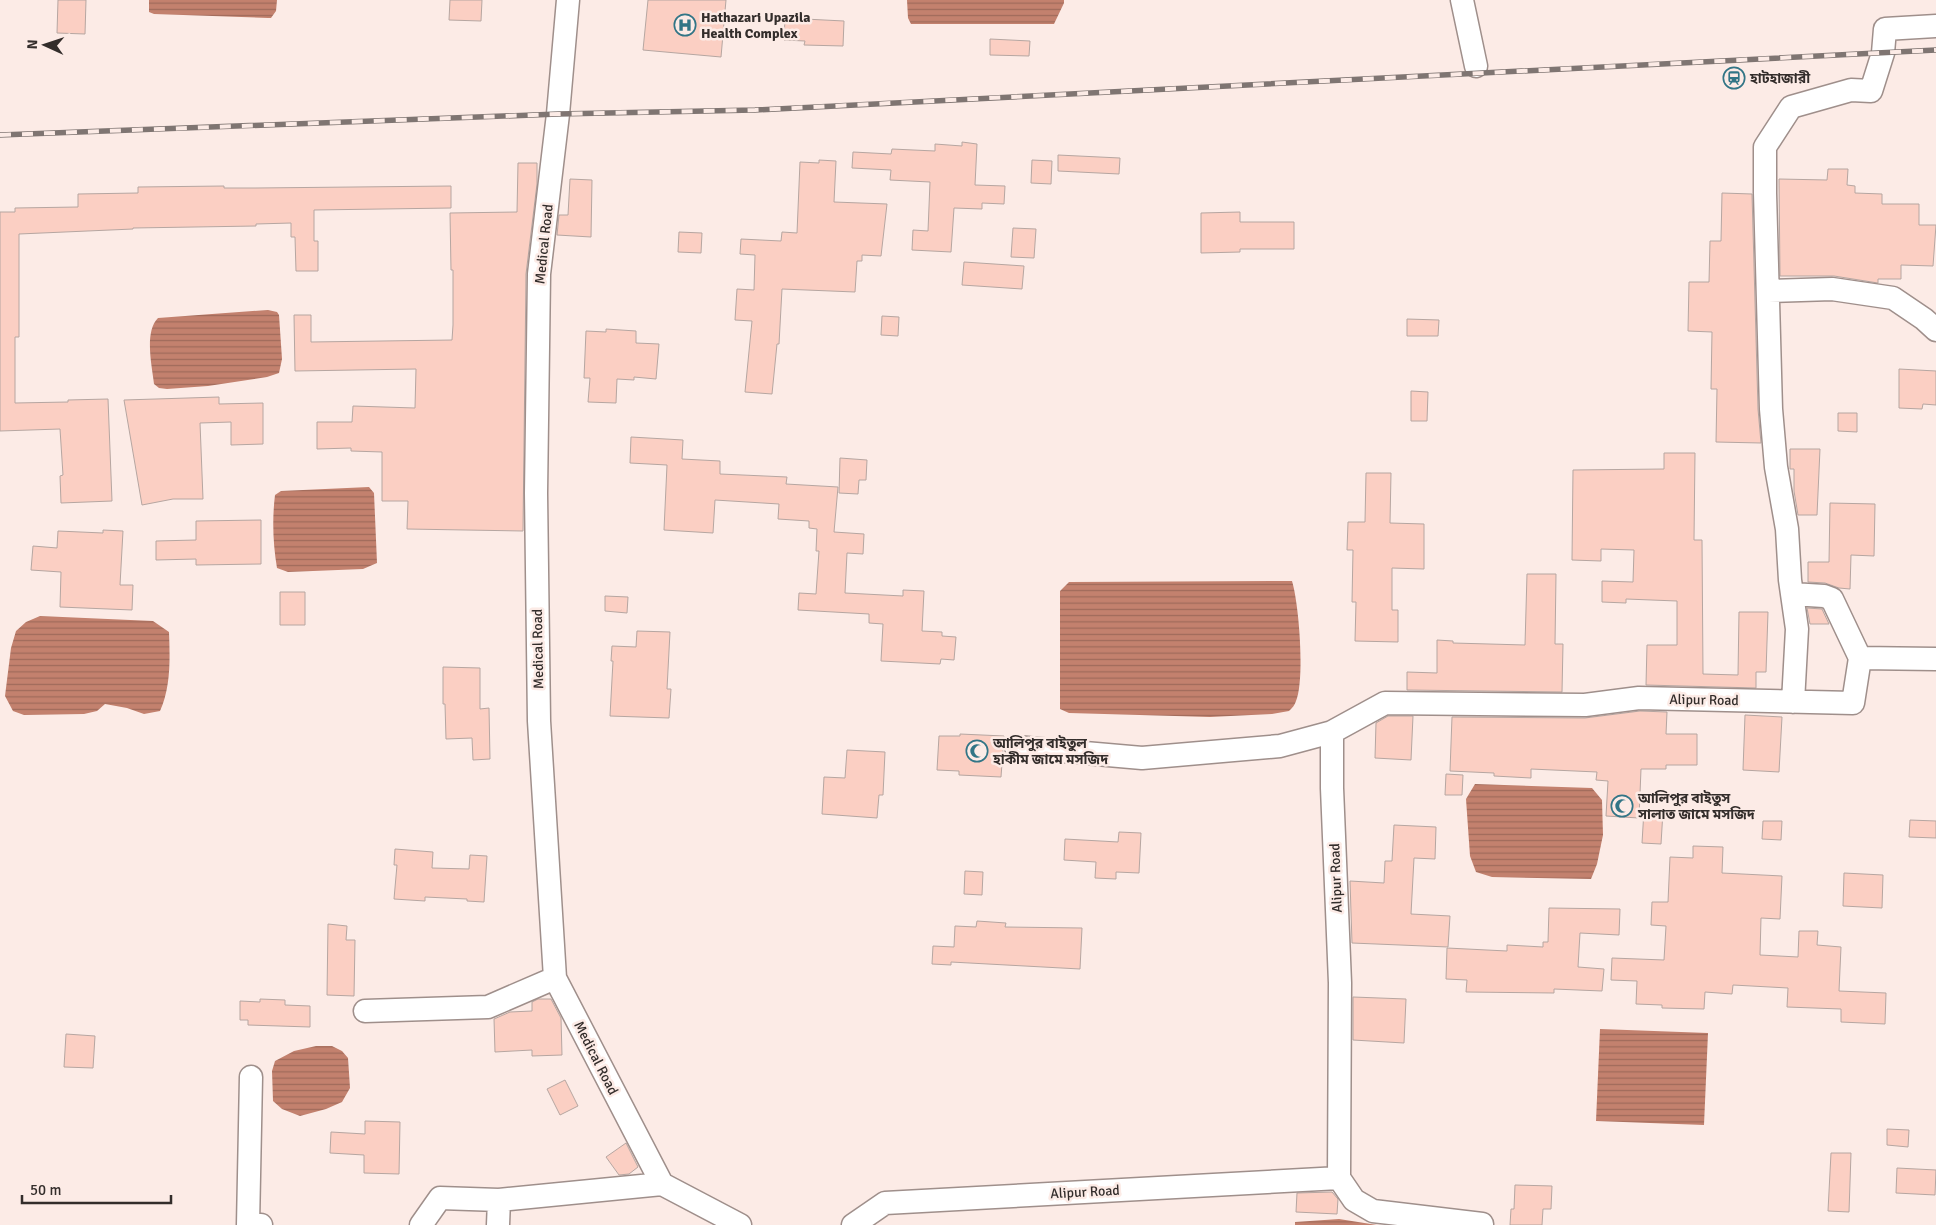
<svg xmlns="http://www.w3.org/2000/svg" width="1936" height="1225" font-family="Signika,'Noto Sans Bengali',sans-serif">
	<defs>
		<pattern id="water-rules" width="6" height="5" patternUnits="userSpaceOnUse" patternTransform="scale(1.25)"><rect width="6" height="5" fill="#c3816e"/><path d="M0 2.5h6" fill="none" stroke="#9f6a5b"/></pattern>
	</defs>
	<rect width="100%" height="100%" fill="#fcebe6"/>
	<!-- water -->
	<path fill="url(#water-rules)" d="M 149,0 L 277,0 L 276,11 L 271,18 L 268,18 L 154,14 L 149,12 Z
		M 907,0 L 1064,0 L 1064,3 L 1054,24 L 911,24 L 908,18 Z
		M 268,310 L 277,312 L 279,315 L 282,359 L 279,373 L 267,377 L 208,386 L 167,389 L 159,388 L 154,384 C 152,366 144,332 158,318 Z
		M 369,487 L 374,493 L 377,563 L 363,569 L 288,572 L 277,568 C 273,544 272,520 275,495 L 281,491 Z
		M 1292,581 C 1299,604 1305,679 1296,701 C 1295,705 1292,708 1289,711 L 1272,714 L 1210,717 L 1069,713 L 1060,709 L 1060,591 L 1069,582 Z
		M 40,616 L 153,621 L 169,632 C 170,658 171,687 160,711 L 144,714 L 127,708 L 105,704 L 97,711 L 84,714 L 24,715 L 13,711 L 5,696 L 11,648 L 16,631 L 26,622 Z
		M 1475,784 L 1592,788 L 1602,800 L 1603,835 L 1597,864 L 1591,879 L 1492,877 L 1476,872 L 1470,856 L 1466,799 Z
		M 1600,1029 L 1708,1033 L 1704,1125 L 1596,1121 Z
		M 316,1046 L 332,1046 L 342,1051 L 348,1058 L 350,1088 L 342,1102 L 326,1109 L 300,1116 L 282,1109 L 273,1101 L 272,1071 L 275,1061 L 294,1051 Z
		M 1339,1219 L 1377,1225 L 1295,1225 L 1295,1222 Z"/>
	<!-- building -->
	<path fill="#fbcfc3" stroke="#b6a6a1" d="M 58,0 L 86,0 L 85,34 L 57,33 Z
		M 450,0 L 482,0 L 481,21 L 449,20 Z
		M 648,0 L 726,0 L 721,57 L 643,50 Z
		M 785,18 L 844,21 L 843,46 L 804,45 L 805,41 L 784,40 Z
		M 990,39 L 1030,41 L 1029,56 L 990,55 Z
		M 962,142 L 977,144 L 975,185 L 1005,186 L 1004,204 L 982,203 L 982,209 L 954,208 L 951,252 L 912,250 L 913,230 L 928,231 L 930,182 L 890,180 L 891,170 L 852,168 L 853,152 L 891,154 L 892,149 L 935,151 L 935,144 L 962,146 Z
		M 1058,155 L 1120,158 L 1119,174 L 1058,171 Z
		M 819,160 L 836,161 L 834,202 L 887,204 L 881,256 L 862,255 L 862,261 L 857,261 L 855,292 L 782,289 L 779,344 L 777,344 L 772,394 L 745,392 L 752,321 L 735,320 L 737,289 L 754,290 L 755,255 L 740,254 L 741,239 L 781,241 L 782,232 L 797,233 L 800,162 L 819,163 Z
		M 1032,160 L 1052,161 L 1051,184 L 1031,183 Z
		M 518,163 L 537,163 L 537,184 L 526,274 L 523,531 L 407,529 L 408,501 L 382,501 L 382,452 L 351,451 L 351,448 L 317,449 L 317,422 L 352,422 L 353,406 L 415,408 L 416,369 L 295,371 L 294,315 L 311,315 L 311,342 L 452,340 L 453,325 L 453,270 L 451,270 L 450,213 L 517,212 Z
		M 1828,169 L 1848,169 L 1847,185 L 1855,186 L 1855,193 L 1882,194 L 1882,204 L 1919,204 L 1919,225 L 1936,225 L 1933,266 L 1901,265 L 1901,279 L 1878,279 L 1878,283 L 1834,276 L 1780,276 L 1779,179 L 1827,180 Z
		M 570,179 L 592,180 L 591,237 L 557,235 L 559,215 L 568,215 Z
		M 224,186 L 224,188 L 256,188 L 451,186 L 451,208 L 314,210 L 314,241 L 318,241 L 318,271 L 296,271 L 295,237 L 291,237 L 291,223 L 256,224 L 256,226 L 133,228 L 133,229 L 19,234 L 19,337 L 15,337 L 15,403 L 68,402 L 68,400 L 108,399 L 112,501 L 61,503 L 60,476 L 63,475 L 60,429 L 0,431 L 0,212 L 15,212 L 15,208 L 78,207 L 78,194 L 138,193 L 138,187 Z
		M 1722,193 L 1752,194 L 1758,409 L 1761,443 L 1716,442 L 1717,389 L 1711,389 L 1712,332 L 1688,331 L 1689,282 L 1709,282 L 1710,241 L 1721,241 Z
		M 1240,212 L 1240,222 L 1294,222 L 1294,249 L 1240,249 L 1240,252 L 1201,253 L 1201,213 Z
		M 1013,228 L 1036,229 L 1034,258 L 1011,257 Z
		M 679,232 L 702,233 L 701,253 L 678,252 Z
		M 964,262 L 1024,266 L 1022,289 L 962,285 Z
		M 882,316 L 899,317 L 898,336 L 881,335 Z
		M 1407,319 L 1439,320 L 1438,336 L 1407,336 Z
		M 606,329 L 636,331 L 636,343 L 659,344 L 656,379 L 634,377 L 634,380 L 617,379 L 616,403 L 588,402 L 590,378 L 584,378 L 586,331 L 606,332 Z
		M 1899,369 L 1936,371 L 1936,405 L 1923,404 L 1922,409 L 1899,408 Z
		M 1411,391 L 1428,392 L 1427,421 L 1411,421 Z
		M 219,397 L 219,404 L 263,403 L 263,444 L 231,445 L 231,422 L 200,423 L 203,499 L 173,499 L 142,505 L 124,400 Z
		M 1838,413 L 1857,413 L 1857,432 L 1838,431 Z
		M 631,437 L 683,440 L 682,459 L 720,461 L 720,474 L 787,477 L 786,484 L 838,487 L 834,532 L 864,534 L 863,554 L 847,553 L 845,593 L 903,596 L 903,590 L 924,591 L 922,631 L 942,632 L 942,636 L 956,637 L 954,660 L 941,659 L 940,664 L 881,661 L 883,624 L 869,623 L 869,614 L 798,610 L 799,593 L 816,594 L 819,551 L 816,551 L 817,529 L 809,528 L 809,521 L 778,519 L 779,504 L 715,500 L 713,533 L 664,530 L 667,465 L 630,463 Z
		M 1790,449 L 1820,449 L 1817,515 L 1798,515 L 1794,491 L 1794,469 L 1790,469 Z
		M 1664,453 L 1695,453 L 1694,540 L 1702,540 L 1703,674 L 1738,675 L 1739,612 L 1768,612 L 1766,672 L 1756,672 L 1756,688 L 1646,685 L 1647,645 L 1677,645 L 1677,601 L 1626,599 L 1626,603 L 1602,602 L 1602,581 L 1633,582 L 1634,550 L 1601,549 L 1601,561 L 1572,560 L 1573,470 L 1664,469 Z
		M 840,458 L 867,460 L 866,480 L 859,480 L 858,494 L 839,493 Z
		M 1366,473 L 1391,473 L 1390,523 L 1424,524 L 1424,569 L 1392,568 L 1392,610 L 1398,610 L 1398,642 L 1355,641 L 1356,602 L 1352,602 L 1353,550 L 1347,550 L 1348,522 L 1365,522 Z
		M 1830,503 L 1875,504 L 1874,556 L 1851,555 L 1850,589 L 1839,588 L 1825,583 L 1808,582 L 1808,562 L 1829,562 Z
		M 261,520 L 261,564 L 196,565 L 196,559 L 156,560 L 156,541 L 196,540 L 196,521 Z
		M 103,530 L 123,531 L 120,585 L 133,585 L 132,610 L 60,607 L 61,572 L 31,570 L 33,546 L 57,548 L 58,531 L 103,533 Z
		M 1527,574 L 1556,574 L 1555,644 L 1563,644 L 1562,692 L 1407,690 L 1407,672 L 1437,673 L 1437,640 L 1453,641 L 1453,643 L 1525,645 Z
		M 280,592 L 305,592 L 305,625 L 280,625 Z
		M 605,596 L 628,597 L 627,613 L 605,611 Z
		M 1807,608 L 1822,609 L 1829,624 L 1810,624 Z
		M 637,631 L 670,632 L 667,689 L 671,689 L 669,718 L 610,716 L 613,661 L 611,661 L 612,646 L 636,647 Z
		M 443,667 L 480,668 L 480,709 L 489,708 L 490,759 L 473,760 L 472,738 L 446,739 L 445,704 L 443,704 Z
		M 1640,711 L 1667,712 L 1666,734 L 1697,734 L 1697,765 L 1666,765 L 1666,769 L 1641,769 L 1639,818 L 1606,816 L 1608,781 L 1596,780 L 1597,772 L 1531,769 L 1531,778 L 1494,776 L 1494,773 L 1450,771 L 1452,717 L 1585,718 Z
		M 1745,715 L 1782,717 L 1779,772 L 1743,770 Z
		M 1388,716 L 1413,716 L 1411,760 L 1375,758 L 1376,723 Z
		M 960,734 L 1004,736 L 1001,777 L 959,775 L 959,771 L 937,770 L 939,736 L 960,736 Z
		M 847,750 L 885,752 L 883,795 L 879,795 L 877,818 L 822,814 L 824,777 L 845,778 Z
		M 1446,774 L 1463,775 L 1462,795 L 1445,795 Z
		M 1644,810 L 1663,811 L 1661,844 L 1642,843 Z
		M 1910,820 L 1936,821 L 1936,838 L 1909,837 Z
		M 1763,821 L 1782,821 L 1781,840 L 1762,839 Z
		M 1394,825 L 1436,827 L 1435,859 L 1414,858 L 1411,914 L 1450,916 L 1448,947 L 1352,943 L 1350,881 L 1384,883 L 1385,861 L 1392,861 Z
		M 1119,832 L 1141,833 L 1139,873 L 1116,872 L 1116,879 L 1095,878 L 1096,862 L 1064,860 L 1065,839 L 1118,842 Z
		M 1693,846 L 1723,847 L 1722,873 L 1782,876 L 1780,919 L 1761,918 L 1760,955 L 1798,957 L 1799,931 L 1818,931 L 1817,945 L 1841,947 L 1839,991 L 1886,993 L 1885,1024 L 1841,1022 L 1841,1009 L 1787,1007 L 1788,988 L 1733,985 L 1732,994 L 1705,992 L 1704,1009 L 1662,1008 L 1662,1005 L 1636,1004 L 1637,981 L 1611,980 L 1612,958 L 1664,960 L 1666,926 L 1651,925 L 1652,902 L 1668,902 L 1670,857 L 1693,858 Z
		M 395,849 L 433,852 L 432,868 L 469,869 L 470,855 L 487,856 L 484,902 L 467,901 L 467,899 L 425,897 L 425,901 L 394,899 L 397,865 L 394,865 Z
		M 965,871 L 983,872 L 982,895 L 964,894 Z
		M 1844,873 L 1883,875 L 1882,908 L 1843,906 Z
		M 1549,908 L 1620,909 L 1619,935 L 1580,933 L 1578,967 L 1604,969 L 1602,991 L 1554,989 L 1554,993 L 1466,992 L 1467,980 L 1446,979 L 1447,948 L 1507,951 L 1507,945 L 1543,947 L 1543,942 L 1548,942 Z
		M 977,921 L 1006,923 L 1005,927 L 1082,928 L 1080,969 L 951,962 L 951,965 L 932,964 L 933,946 L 954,947 L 955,926 L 976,927 Z
		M 328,924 L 347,926 L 346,940 L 355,940 L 354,996 L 327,995 Z
		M 1353,997 L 1406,999 L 1404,1043 L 1353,1040 Z
		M 260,999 L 285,1000 L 285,1005 L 310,1006 L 310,1027 L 248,1025 L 248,1020 L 240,1020 L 240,1001 L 260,1002 Z
		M 538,999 L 551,999 L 561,1018 L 562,1055 L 532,1056 L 532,1050 L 495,1052 L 494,1019 L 510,1012 L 532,1011 L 532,1002 Z
		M 66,1034 L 95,1036 L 93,1068 L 64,1067 Z
		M 565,1080 L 578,1106 L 560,1115 L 547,1089 Z
		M 365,1121 L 400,1122 L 399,1174 L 364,1173 L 364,1155 L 330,1153 L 331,1132 L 365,1134 Z
		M 1887,1129 L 1909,1130 L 1908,1147 L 1887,1145 Z
		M 626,1143 L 638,1167 L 629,1174 L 619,1175 L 606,1157 Z
		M 1831,1153 L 1851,1153 L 1849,1212 L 1828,1211 Z
		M 1897,1168 L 1936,1170 L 1935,1195 L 1896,1193 Z
		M 1515,1185 L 1552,1186 L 1551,1209 L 1543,1209 L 1542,1225 L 1510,1225 L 1511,1209 L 1514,1209 Z
		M 1332,1192 L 1338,1199 L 1337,1214 L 1296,1212 L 1297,1193 Z"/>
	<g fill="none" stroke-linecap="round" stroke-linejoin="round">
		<!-- street casing -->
		<g stroke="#9f8f8b" stroke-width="25">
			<path id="street" d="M 568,0 L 558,114 L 539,274 L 536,493 L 539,721 L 555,978 L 662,1184 L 740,1225
				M 1462,0 L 1476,66
				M 1768,291 L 1832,289 L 1893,298 L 1924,319 L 1936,330
				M 1792,594 L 1824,596 L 1832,599 L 1860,658
				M 1793,702 L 1797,629 L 1790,580 L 1787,529 L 1776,467 L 1771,409 L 1765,193 L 1765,147 L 1791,107 L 1851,90 L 1871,91 L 1883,53 L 1885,29 L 1936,26
				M 1016,747 L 1142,758 L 1280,746 L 1332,732
				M 365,1011 L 488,1007 L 555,978
				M 251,1077 L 248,1225 L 261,1225
				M 1339,1178 L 1354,1200 L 1373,1211 L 1482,1224
				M 421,1225 L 440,1198 L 499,1200
				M 498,1225 L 499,1200 L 662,1184
				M 853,1225 L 885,1203 L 1339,1178 L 1340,983 L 1332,788 L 1332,732 L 1385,703 L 1585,705 L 1639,698 L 1853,703 L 1860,658 L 1936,659"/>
		</g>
		<!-- street -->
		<use href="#street" stroke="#fff" stroke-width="22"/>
		<!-- rail casing -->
		<g stroke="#7f7572" stroke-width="5.5">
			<path id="rail" d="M 0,135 L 558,114 L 755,110 L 1936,50"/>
		</g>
		<!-- rail -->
		<use href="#rail" stroke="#fcebe6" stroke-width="4" stroke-dasharray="11" stroke-linecap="butt"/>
	</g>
	<!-- icons -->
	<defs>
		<g id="hospital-ring" transform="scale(1.125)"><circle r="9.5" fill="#fcebe6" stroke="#327586" stroke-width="1.5"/><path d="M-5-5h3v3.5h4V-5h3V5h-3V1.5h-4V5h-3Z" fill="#327586"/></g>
		<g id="station-ring" transform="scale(1.125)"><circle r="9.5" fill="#fcebe6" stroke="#327586" stroke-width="1.5"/><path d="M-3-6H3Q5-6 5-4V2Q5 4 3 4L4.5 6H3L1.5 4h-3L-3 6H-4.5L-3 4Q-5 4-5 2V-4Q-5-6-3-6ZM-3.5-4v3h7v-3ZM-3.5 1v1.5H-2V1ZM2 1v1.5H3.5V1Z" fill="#327586"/></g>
		<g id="mosque-ring" transform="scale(1.125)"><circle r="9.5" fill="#fcebe6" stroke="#327586" stroke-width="1.5"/><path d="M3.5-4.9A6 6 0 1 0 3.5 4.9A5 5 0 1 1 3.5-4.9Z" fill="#327586"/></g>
	</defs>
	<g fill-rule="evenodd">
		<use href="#hospital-ring" x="685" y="25"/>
		<use href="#station-ring" x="1734" y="78"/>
		<use href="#mosque-ring" x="977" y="751"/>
		<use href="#mosque-ring" x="1622" y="806"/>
	</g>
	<g text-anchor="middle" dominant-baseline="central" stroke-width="5" stroke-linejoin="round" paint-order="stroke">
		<!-- poi labels -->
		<g font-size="14" font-weight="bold" fill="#332d2b" stroke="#fcebe6" text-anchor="start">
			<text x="701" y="17">Hathazari Upazila<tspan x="701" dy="16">Health Complex</tspan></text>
			<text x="1750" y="78">হাটহাজারী</text>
			<text x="993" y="743">আলিপুর বাইতুল<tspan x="993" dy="16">হাকীম জামে মসজিদ</tspan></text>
			<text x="1638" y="798">আলিপুর বাইতুস<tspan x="1638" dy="16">সালাত জামে মসজিদ</tspan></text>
		</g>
		<!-- street labels -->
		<g font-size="14" fill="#332d2b" stroke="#fcebe6">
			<text transform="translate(544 244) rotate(-84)">Medical Road</text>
			<text transform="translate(538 649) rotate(-91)">Medical Road</text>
			<text transform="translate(1704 700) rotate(1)">Alipur Road</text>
			<text transform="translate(1336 878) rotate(-92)">Alipur Road</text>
			<text transform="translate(596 1058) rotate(63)">Medical Road</text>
			<text transform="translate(1085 1192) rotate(-3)">Alipur Road</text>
		</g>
	</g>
	<!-- north arrow -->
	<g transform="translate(45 45) rotate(273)" stroke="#fcebe6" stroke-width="4" paint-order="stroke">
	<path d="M0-4L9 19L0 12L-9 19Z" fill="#332d2b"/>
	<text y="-8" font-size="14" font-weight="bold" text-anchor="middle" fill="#332d2b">N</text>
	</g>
	<!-- scale -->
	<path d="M22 1195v8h149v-8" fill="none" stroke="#332d2b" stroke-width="2.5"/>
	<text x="30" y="1195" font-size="15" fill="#332d2b" stroke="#fcebe6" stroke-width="4" paint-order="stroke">50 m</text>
</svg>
